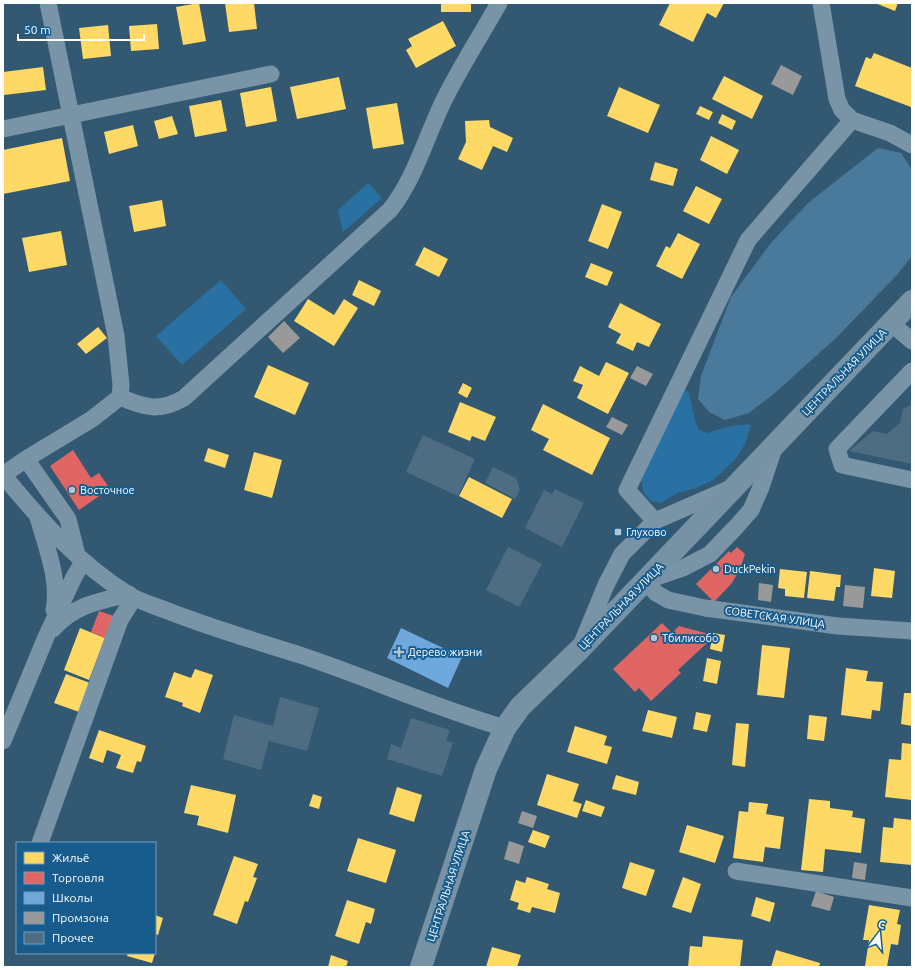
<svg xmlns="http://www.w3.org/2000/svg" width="915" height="970" font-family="Ubuntu,sans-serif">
	<rect width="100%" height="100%" fill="#325872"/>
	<!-- green -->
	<path fill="#2871a2" d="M 368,183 L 382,198 L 343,232 L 338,210 Z
		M 221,280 L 246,309 L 182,365 L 156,336 Z
		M 679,387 L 688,392 C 693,405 693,418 699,430 L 708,433 C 717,429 741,423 751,425 L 745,444 L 735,460 L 713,480 L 696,488 L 677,493 L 661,503 L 651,501 L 644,493 L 640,475 Z"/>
	<!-- water -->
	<path fill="#497a9c" d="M 878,148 L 901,153 L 912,170 L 912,256 L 896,276 L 836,338 L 776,392 L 749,413 L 725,420 L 709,412 L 698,399 L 701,376 L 731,297 L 770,244 L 808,203 Z"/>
	<!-- homes -->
	<path fill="#ffd966" d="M 199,3 L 206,41 L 183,45 L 176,7 Z
		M 225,3 L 254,3 L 257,29 L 229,32 Z
		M 441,3 L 471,3 L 471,12 L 441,12 Z
		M 670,3 L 724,3 L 716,18 L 707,13 L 693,42 L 659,25 Z
		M 875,3 L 898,3 L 895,11 Z
		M 443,21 L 456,46 L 416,68 L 406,50 L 412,46 L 408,39 Z
		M 157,24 L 159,49 L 131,51 L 129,26 Z
		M 108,25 L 111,56 L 83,59 L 79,28 Z
		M 874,53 L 912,68 L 911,74 L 912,74 L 912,103 L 911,107 L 855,86 L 866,57 L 871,59 Z
		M 43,67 L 46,90 L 4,95 L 3,72 Z
		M 724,76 L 763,96 L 752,119 L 712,99 Z
		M 339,77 L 346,109 L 297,119 L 290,87 Z
		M 271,87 L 277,121 L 246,127 L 240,93 Z
		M 619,87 L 660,105 L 648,133 L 607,116 Z
		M 221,100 L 227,131 L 195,137 L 189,106 Z
		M 397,103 L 404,144 L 373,149 L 366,108 Z
		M 700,106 L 713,112 L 709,120 L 696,114 Z
		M 722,114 L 736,121 L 732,130 L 718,123 Z
		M 172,116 L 178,134 L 159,139 L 154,121 Z
		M 489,120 L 490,127 L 513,138 L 507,152 L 493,146 L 482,170 L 458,159 L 466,142 L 465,121 Z
		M 133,125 L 138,146 L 109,154 L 104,132 Z
		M 711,136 L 739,150 L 727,174 L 700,160 Z
		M 62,138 L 70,181 L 3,194 L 3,150 Z
		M 655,162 L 678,169 L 673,186 L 650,180 Z
		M 696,186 L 722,199 L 709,224 L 683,211 Z
		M 162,200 L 166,226 L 134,232 L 129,206 Z
		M 602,204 L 622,212 L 608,249 L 588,241 Z
		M 61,231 L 67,265 L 29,272 L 22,238 Z
		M 678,233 L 700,244 L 682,279 L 656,266 L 666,246 L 670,248 Z
		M 424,247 L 448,259 L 439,277 L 415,265 Z
		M 591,263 L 613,272 L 607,286 L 585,277 Z
		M 359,280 L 381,291 L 374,306 L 352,295 Z
		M 308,299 L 334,315 L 344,299 L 358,308 L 334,346 L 294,321 Z
		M 620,303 L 661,324 L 649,347 L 637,342 L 633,351 L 616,343 L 621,334 L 608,327 Z
		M 98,327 L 107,338 L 86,354 L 77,344 Z
		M 606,362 L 629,373 L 608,414 L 577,398 L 583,385 L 573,381 L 580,366 L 599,376 Z
		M 268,365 L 309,383 L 295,415 L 254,397 Z
		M 463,383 L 472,388 L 467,398 L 458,393 Z
		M 460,402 L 496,417 L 485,441 L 472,436 L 470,441 L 448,432 Z
		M 543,404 L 610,438 L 592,475 L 543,450 L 549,439 L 531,430 Z
		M 208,448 L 229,455 L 225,468 L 204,461 Z
		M 254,452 L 282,460 L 272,498 L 244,490 Z
		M 469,477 L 512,499 L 502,518 L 459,496 Z
		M 874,568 L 895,571 L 892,598 L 871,596 Z
		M 780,569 L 807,572 L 804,598 L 785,596 L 785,589 L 778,588 Z
		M 810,571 L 841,575 L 840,587 L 836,587 L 834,601 L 807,598 Z
		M 80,628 L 105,638 L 89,680 L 64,670 Z
		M 713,633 L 725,635 L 722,652 L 710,649 Z
		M 762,645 L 790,648 L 784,698 L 757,695 Z
		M 707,658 L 721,661 L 717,684 L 703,681 Z
		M 846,668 L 868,671 L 866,681 L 883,682 L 880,711 L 872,710 L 871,719 L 841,715 Z
		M 195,669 L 213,675 L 200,713 L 182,706 L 183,703 L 165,697 L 174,672 L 191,678 Z
		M 66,674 L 90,683 L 79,712 L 54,703 Z
		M 911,689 L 912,689 L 912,726 L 901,724 L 904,693 L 911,693 Z
		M 648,710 L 677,717 L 672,738 L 642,731 Z
		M 696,712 L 711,715 L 707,732 L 693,729 Z
		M 809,715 L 827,717 L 824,741 L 807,739 Z
		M 736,723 L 749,724 L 745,767 L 732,765 Z
		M 575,726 L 607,736 L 604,745 L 612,747 L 607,764 L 567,752 Z
		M 99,730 L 146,746 L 141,762 L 137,761 L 133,773 L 116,768 L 121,755 L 107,750 L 103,763 L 89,758 Z
		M 902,743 L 912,744 L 912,800 L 885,797 L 889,759 L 901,760 Z
		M 547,774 L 579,784 L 573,801 L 582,804 L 577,818 L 537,805 Z
		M 616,775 L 639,782 L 636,795 L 612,789 Z
		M 191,785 L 236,795 L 228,833 L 197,825 L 199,816 L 184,813 Z
		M 397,787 L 422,795 L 414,822 L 389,814 Z
		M 313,794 L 322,797 L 319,809 L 309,806 Z
		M 809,799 L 830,801 L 830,808 L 853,811 L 852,817 L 865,819 L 861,853 L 825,849 L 823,872 L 801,870 Z
		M 586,800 L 605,807 L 601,817 L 582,811 Z
		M 749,802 L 768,804 L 766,814 L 784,817 L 780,849 L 765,847 L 763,862 L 733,858 L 739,811 L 748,812 Z
		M 894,818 L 912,820 L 912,865 L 880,862 L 883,827 L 893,828 Z
		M 687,825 L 724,836 L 715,863 L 679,852 Z
		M 533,830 L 550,836 L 545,848 L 528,842 Z
		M 358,838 L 396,850 L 386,883 L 347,871 Z
		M 234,856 L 258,864 L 253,877 L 257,878 L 248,902 L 245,901 L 237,924 L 213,915 Z
		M 630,862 L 655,870 L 646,896 L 622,888 Z
		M 527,877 L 549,884 L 547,889 L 560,893 L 555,913 L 532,907 L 530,913 L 517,909 L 519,903 L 510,900 L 516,880 L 525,883 Z
		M 683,877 L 701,884 L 691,913 L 672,907 Z
		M 756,897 L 775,903 L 770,922 L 751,916 Z
		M 347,900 L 375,909 L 371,924 L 366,922 L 359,944 L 335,936 Z
		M 869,905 L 900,910 L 897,924 L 901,925 L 898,945 L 891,944 L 887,967 L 865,966 L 869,940 L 863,940 Z
		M 155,915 L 163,918 L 158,935 L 155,934 Z
		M 703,936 L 743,940 L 740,967 L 688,967 L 690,946 L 702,947 Z
		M 492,947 L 521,955 L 517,967 L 486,967 Z
		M 776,950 L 820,963 L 819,967 L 771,967 Z
		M 128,953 L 155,953 L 152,963 L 127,956 Z
		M 331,955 L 348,961 L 346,967 L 328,967 Z"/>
	<!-- shops -->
	<path fill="#e06666" d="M 73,450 L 91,478 L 99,473 L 108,486 L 100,491 L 102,494 L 79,510 L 50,466 Z
		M 737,547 L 745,554 L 740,569 L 732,583 L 714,602 L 696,584 L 729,551 L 731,553 Z
		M 99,611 L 114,616 L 105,638 L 91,632 Z
		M 662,623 L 672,633 L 679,626 L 709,634 L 706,644 L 678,670 L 681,673 L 651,701 L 639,688 L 635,692 L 613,669 Z"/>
	<!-- schools -->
	<path fill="#6fa8dc" d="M 401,628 L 462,657 L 448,688 L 387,658 Z"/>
	<!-- industry -->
	<path fill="#999" d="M 781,65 L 802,76 L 793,95 L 771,84 Z
		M 284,321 L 300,338 L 283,353 L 268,337 Z
		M 637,366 L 653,374 L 646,386 L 630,378 Z
		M 612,417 L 628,425 L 622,435 L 606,427 Z
		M 759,583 L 773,585 L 771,602 L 758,600 Z
		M 845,585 L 865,587 L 863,608 L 843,606 Z
		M 522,811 L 537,816 L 533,828 L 518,823 Z
		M 509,841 L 524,846 L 519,864 L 504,859 Z
		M 854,862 L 867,864 L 865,880 L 852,878 Z
		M 816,891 L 834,897 L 830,911 L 811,906 Z"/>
	<!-- building -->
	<path fill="#4e6d82" d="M 912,404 L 912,464 L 849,451 L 873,431 L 887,434 L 900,423 L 903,409 Z
		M 423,435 L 475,459 L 458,496 L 406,472 Z
		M 493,467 L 516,478 L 520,490 L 515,499 L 485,483 Z
		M 555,489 L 584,503 L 562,547 L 525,528 L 544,490 L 552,494 Z
		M 508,547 L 542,564 L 519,607 L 486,590 Z
		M 280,697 L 319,708 L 307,751 L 269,741 L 261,770 L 223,759 L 234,715 L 273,726 Z
		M 411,718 L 450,730 L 446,741 L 453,743 L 442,776 L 387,759 L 391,744 L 401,748 Z"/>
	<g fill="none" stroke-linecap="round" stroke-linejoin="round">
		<!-- minor -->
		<path stroke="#7994a6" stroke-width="17" d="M 821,3 L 837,99 L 842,110 L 852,120 L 890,133 L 912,145
			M 3,129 L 271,74
			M 891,323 L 912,341
			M 912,371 L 837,449 L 842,465 L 912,480
			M 120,397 C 145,408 160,412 184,398 L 390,210 C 416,177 426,136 445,98 C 461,66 481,35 499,3
			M 774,448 L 761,487 L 751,510 L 736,527 L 710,554 L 683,568 L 645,581 L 656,593 L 668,600 L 705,608 L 838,626 L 912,631
			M 26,459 L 68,519 L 77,555
			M 3,475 C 40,520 79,564 129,595 C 141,602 155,606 168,611 C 211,628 256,641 300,655 C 369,678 435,708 505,728
			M 3,475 L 26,459 L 92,419 L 120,397 L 121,385 L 116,336 L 48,3
			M 38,517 C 46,547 60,579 54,610
			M 655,521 L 627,490 L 748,240 L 852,120
			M 53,629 C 74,605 99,601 129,594
			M 582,643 L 606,585 L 622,554 L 655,521 L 731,488
			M 3,741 L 46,637 L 74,577 L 83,562
			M 40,843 L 120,620 L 134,598
			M 736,871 L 912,898"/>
		<!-- major -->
		<path stroke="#7892a5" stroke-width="22" d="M 421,967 L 486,769 L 505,728 L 520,707 L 580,649 L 912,301"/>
	</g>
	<!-- markers -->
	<g fill="#b7c5ce" stroke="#175c8d" stroke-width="1.5">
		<circle cx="72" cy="490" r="4"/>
		<rect x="614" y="528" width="8" height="8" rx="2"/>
		<circle cx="716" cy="569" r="4"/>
		<circle cx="654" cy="638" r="4"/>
		<path d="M397 646h4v4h4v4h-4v4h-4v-4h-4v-4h4z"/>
	</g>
	<g text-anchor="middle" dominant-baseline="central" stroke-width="4" stroke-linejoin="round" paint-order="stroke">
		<!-- street labels -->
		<g font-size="11" fill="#fff" stroke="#175c8d">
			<text transform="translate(844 372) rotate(-46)">ЦЕНТРАЛЬНАЯ УЛИЦА</text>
			<text transform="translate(621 606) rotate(-46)">ЦЕНТРАЛЬНАЯ УЛИЦА</text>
			<text transform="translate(775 617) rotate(8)">СОВЕТСКАЯ УЛИЦА</text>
			<text transform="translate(448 886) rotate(-72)">ЦЕНТРАЛЬНАЯ УЛИЦА</text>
		</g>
		<!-- poi labels -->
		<g font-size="11" fill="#fff" stroke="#175c8d" text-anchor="start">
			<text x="80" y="490">Восточное</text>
			<text x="626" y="532">Глухово</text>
			<text x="724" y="569">DuckPekin</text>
			<text x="662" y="638">Тбилисобо</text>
			<text x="408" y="652">Дерево жизни</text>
		</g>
	</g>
	<!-- border -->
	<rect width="915" height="970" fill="none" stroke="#ffffff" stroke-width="8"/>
	<!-- legend -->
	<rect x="16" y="842" width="140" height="112" fill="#175c8d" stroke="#749dbb"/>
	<rect x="24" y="852" width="20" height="12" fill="#ffd966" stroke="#749dbb"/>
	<text x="52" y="862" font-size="12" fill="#ffffff">Жильё</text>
	<rect x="24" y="872" width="20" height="12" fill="#e06666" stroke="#749dbb"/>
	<text x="52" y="882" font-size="12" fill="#ffffff">Торговля</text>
	<rect x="24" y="892" width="20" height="12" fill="#6fa8dc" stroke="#749dbb"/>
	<text x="52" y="902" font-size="12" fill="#ffffff">Школы</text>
	<rect x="24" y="912" width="20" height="12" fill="#999999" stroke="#749dbb"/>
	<text x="52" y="922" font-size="12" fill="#ffffff">Промзона</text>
	<rect x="24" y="932" width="20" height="12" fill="#4e6d82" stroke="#749dbb"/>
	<text x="52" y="942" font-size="12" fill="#ffffff">Прочее</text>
	<!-- north arrow -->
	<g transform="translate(879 934) rotate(16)" stroke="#175c8d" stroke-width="3" paint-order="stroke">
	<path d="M0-3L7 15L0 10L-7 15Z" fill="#ffffff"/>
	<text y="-6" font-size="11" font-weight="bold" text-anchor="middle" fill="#ffffff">С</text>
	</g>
	<!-- scale -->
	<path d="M18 34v6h126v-6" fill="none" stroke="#ffffff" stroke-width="2"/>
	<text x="24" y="34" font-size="12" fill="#ffffff" stroke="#175c8d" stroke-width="3" paint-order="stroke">50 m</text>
</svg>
